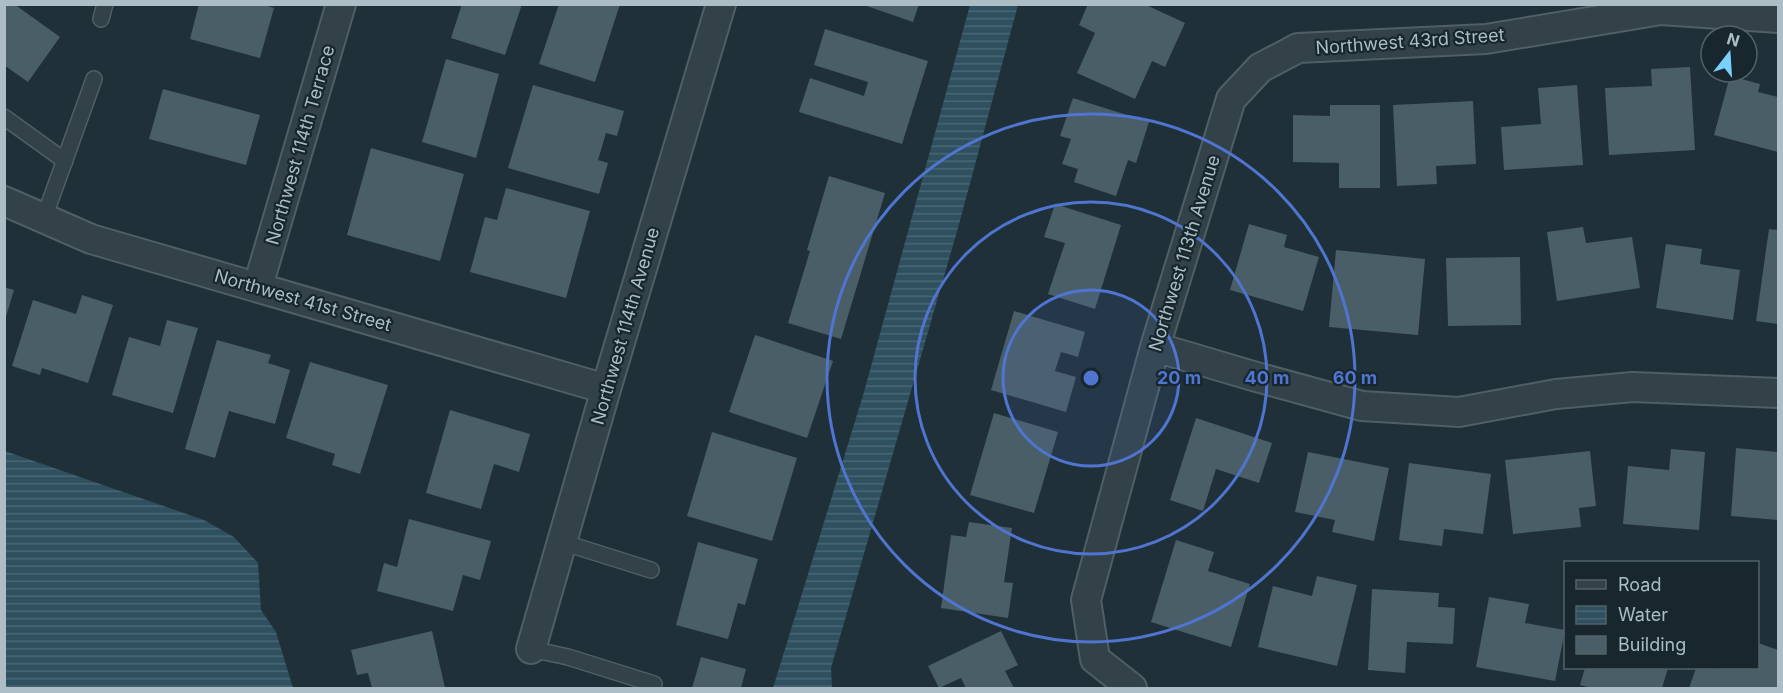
<svg xmlns="http://www.w3.org/2000/svg" width="1783" height="693" font-family="Inter,sans-serif">
	<defs>
		<pattern id="water-rules" width="6" height="5" patternUnits="userSpaceOnUse" patternTransform="scale(1.5)"><rect width="6" height="5" fill="#2f505e"/><path d="M0 2.5h6" fill="none" stroke="#4a6774"/></pattern>
	</defs>
	<rect width="100%" height="100%" fill="#1f3038"/>
	<!-- water -->
	<path fill="url(#water-rules)" d="M 970,5 L 1018,5 L 958,228 L 831,668 L 832,688 L 773,688 L 864,392 Z
		M 5,451 L 204,520 L 234,537 L 258,563 L 261,610 L 276,632 L 293,688 L 5,688 Z"/>
	<!-- building -->
	<path fill="#495e67" d="M 4,4 L 14,4 L 60,37 L 28,82 L 4,65 Z
		M 199,4 L 261,4 L 274,8 L 260,58 L 190,39 Z
		M 462,4 L 522,4 L 505,55 L 451,38 Z
		M 559,4 L 620,4 L 595,82 L 539,64 Z
		M 861,4 L 919,4 L 913,22 Z
		M 1088,4 L 1144,4 L 1185,23 L 1165,67 L 1152,61 L 1135,99 L 1077,73 L 1095,33 L 1079,25 Z
		M 825,29 L 928,61 L 902,144 L 799,112 L 810,78 L 864,96 L 868,82 L 814,65 Z
		M 446,59 L 499,74 L 476,158 L 422,142 Z
		M 1690,67 L 1695,150 L 1609,155 L 1605,88 L 1652,86 L 1651,69 Z
		M 1730,76 L 1760,84 L 1758,92 L 1778,97 L 1778,152 L 1714,135 Z
		M 533,85 L 624,111 L 617,136 L 606,133 L 598,160 L 608,163 L 599,194 L 508,168 Z
		M 1577,85 L 1583,165 L 1504,170 L 1501,127 L 1541,124 L 1538,88 Z
		M 163,89 L 260,115 L 246,165 L 149,139 Z
		M 1073,98 L 1149,122 L 1136,163 L 1128,160 L 1116,196 L 1074,182 L 1078,169 L 1062,164 L 1071,139 L 1060,136 Z
		M 1473,101 L 1476,164 L 1436,166 L 1437,184 L 1397,186 L 1393,105 Z
		M 1330,105 L 1380,105 L 1380,188 L 1339,188 L 1339,163 L 1293,162 L 1293,115 L 1330,116 Z
		M 371,148 L 464,174 L 440,261 L 347,235 Z
		M 829,176 L 885,193 L 841,339 L 788,323 L 810,251 L 807,250 Z
		M 506,188 L 590,211 L 566,298 L 470,272 L 485,217 L 497,220 Z
		M 1055,204 L 1121,225 L 1095,309 L 1048,294 L 1065,243 L 1044,237 Z
		M 1249,224 L 1287,235 L 1284,247 L 1319,257 L 1303,311 L 1230,290 Z
		M 1583,227 L 1586,243 L 1632,237 L 1640,288 L 1557,301 L 1547,232 Z
		M 1769,229 L 1778,230 L 1778,324 L 1756,321 Z
		M 1666,244 L 1702,249 L 1700,264 L 1740,270 L 1733,320 L 1656,308 Z
		M 1336,250 L 1425,259 L 1418,335 L 1329,327 Z
		M 1520,257 L 1521,325 L 1448,326 L 1446,258 Z
		M 4,287 L 14,290 L 5,320 L 4,320 Z
		M 82,295 L 113,305 L 88,383 L 42,368 L 40,375 L 12,366 L 33,300 L 76,314 Z
		M 1014,311 L 1085,332 L 1078,357 L 1061,352 L 1055,371 L 1076,377 L 1066,412 L 991,390 Z
		M 167,320 L 198,328 L 173,413 L 112,395 L 129,337 L 160,346 Z
		M 755,335 L 833,361 L 807,438 L 729,412 Z
		M 217,340 L 271,355 L 268,363 L 290,370 L 275,424 L 229,411 L 215,458 L 185,449 Z
		M 310,362 L 388,385 L 360,474 L 332,465 L 335,454 L 286,438 Z
		M 450,410 L 530,434 L 519,472 L 494,464 L 481,509 L 426,493 Z
		M 994,413 L 1058,432 L 1034,513 L 970,495 Z
		M 1196,418 L 1272,443 L 1259,483 L 1216,469 L 1203,511 L 1170,500 Z
		M 712,432 L 797,458 L 772,541 L 687,516 Z
		M 1736,448 L 1778,452 L 1778,520 L 1731,516 Z
		M 1671,449 L 1705,452 L 1699,530 L 1623,524 L 1628,466 L 1669,470 Z
		M 1590,451 L 1596,506 L 1579,508 L 1581,527 L 1513,534 L 1505,460 Z
		M 1308,452 L 1389,468 L 1374,541 L 1332,532 L 1335,520 L 1295,512 Z
		M 1409,463 L 1491,474 L 1483,534 L 1444,529 L 1442,546 L 1399,540 Z
		M 409,519 L 491,541 L 480,580 L 463,575 L 453,611 L 377,591 L 384,563 L 397,567 Z
		M 969,522 L 1012,528 L 1004,582 L 1013,583 L 1008,618 L 941,608 L 951,535 L 966,537 Z
		M 1176,540 L 1214,552 L 1208,571 L 1250,584 L 1231,647 L 1151,622 Z
		M 698,542 L 758,559 L 745,605 L 738,603 L 728,639 L 676,625 Z
		M 1317,576 L 1357,585 L 1337,666 L 1258,647 L 1273,586 L 1312,596 Z
		M 1372,589 L 1439,593 L 1438,607 L 1455,608 L 1453,644 L 1407,642 L 1405,673 L 1368,670 Z
		M 1489,597 L 1529,604 L 1525,623 L 1565,630 L 1555,681 L 1476,667 Z
		M 432,631 L 445,688 L 372,688 L 368,673 L 357,675 L 351,650 Z
		M 1001,631 L 1018,665 L 1005,671 L 1014,688 L 966,688 L 961,678 L 939,688 L 928,666 Z
		M 1758,643 L 1778,650 L 1778,688 L 1689,688 L 1696,668 L 1710,668 L 1718,670 L 1719,668 L 1758,668 Z
		M 701,657 L 746,669 L 741,688 L 692,688 Z
		M 1585,668 L 1668,668 L 1662,688 L 1592,688 L 1580,685 Z"/>
	<g fill="none" stroke-linecap="round" stroke-linejoin="round">
		<!-- service casing -->
		<g stroke="#505f66" stroke-width="18">
			<path id="service" d="M 101,19 L 105,4
				M 4,117 L 65,161
				M 44,218 L 94,79
				M 562,542 L 651,570
				M 531,649 L 568,657 L 654,684"/>
		</g>
		<!-- minor casing -->
		<g stroke="#505f66" stroke-width="32">
			<path id="minor" d="M 4,201 L 91,239 L 606,389
				M 258,286 L 341,4
				M 1155,347 L 1253,376 L 1362,406 L 1459,412 L 1556,394 L 1633,387 L 1778,393
				M 531,649 L 606,389 L 721,4
				M 1132,688 L 1095,659 L 1086,600 L 1155,347 L 1231,99 L 1260,68 L 1298,48 L 1486,39 L 1661,10 L 1778,18"/>
		</g>
		<!-- service -->
		<use href="#service" stroke="#324248" stroke-width="15"/>
		<!-- minor -->
		<use href="#minor" stroke="#324248" stroke-width="28"/>
	</g>
	<!-- distance rings -->
	<circle cx="1091" cy="378" r="88" fill="#4f75d1" fill-opacity=".12"/>
	<g fill="none" stroke="#4f75d1" stroke-width="3">
		<circle cx="1091" cy="378" r="88"/>
		<circle cx="1091" cy="378" r="176"/>
		<circle cx="1091" cy="378" r="264"/>
	</g>
	<g text-anchor="middle" dominant-baseline="central" stroke-width="4.5" stroke-linejoin="round" paint-order="stroke">
		<!-- street labels -->
		<g font-size="18" fill="#acbdc5" stroke="#18262d">
			<text transform="translate(1410 41) rotate(-4)">Northwest 43rd Street</text>
			<text transform="translate(300 145) rotate(-74)">Northwest 114th Terrace</text>
			<text transform="translate(1184 253) rotate(-73)">Northwest 113th Avenue</text>
			<text transform="translate(303 300) rotate(16)">Northwest 41st Street</text>
			<text transform="translate(625 326) rotate(-74)">Northwest 114th Avenue</text>
		</g>
	</g>
	<circle cx="1091" cy="378" r="9" fill="#4f75d1" stroke="#18262d" stroke-width="3"/>
	<g font-size="18" text-anchor="middle" font-weight="bold" fill="#4f75d1" stroke="#18262d" stroke-width="4.5" stroke-linejoin="round" paint-order="stroke">
		<text x="1179" y="384">20 m</text>
		<text x="1267" y="384">40 m</text>
		<text x="1355" y="384">60 m</text>
	</g>
	<!-- border -->
	<rect width="1783" height="693" fill="none" stroke="#acbdc5" stroke-width="12"/>
	<!-- legend -->
	<rect x="1564" y="561" width="195" height="108" fill="#18262d" stroke="#53626a" stroke-width="1.5"/>
	<rect x="1576" y="580" width="30" height="9" fill="#324248" stroke="#53626a" stroke-width="1.5"/>
	<text x="1618" y="591" font-size="18" fill="#acbdc5">Road</text>
	<rect x="1576" y="606" width="30" height="18" fill="url(#water-rules)" stroke="#53626a" stroke-width="1.5"/>
	<text x="1618" y="621" font-size="18" fill="#acbdc5">Water</text>
	<rect x="1576" y="636" width="30" height="18" fill="#495e67" stroke="#53626a" stroke-width="1.5"/>
	<text x="1618" y="651" font-size="18" fill="#acbdc5">Building</text>
	<!-- north arrow -->
	<g transform="translate(1729 54) rotate(17)"><circle r="28" fill="#18262d" stroke="#53626a" stroke-width="1.5"/>
	<path d="M0-4.5L10 22L0 15L-10 22Z" fill="#7ad0fd"/>
	<text y="-9" font-size="16" font-weight="bold" text-anchor="middle" fill="#acbdc5">N</text>
	</g>
</svg>
